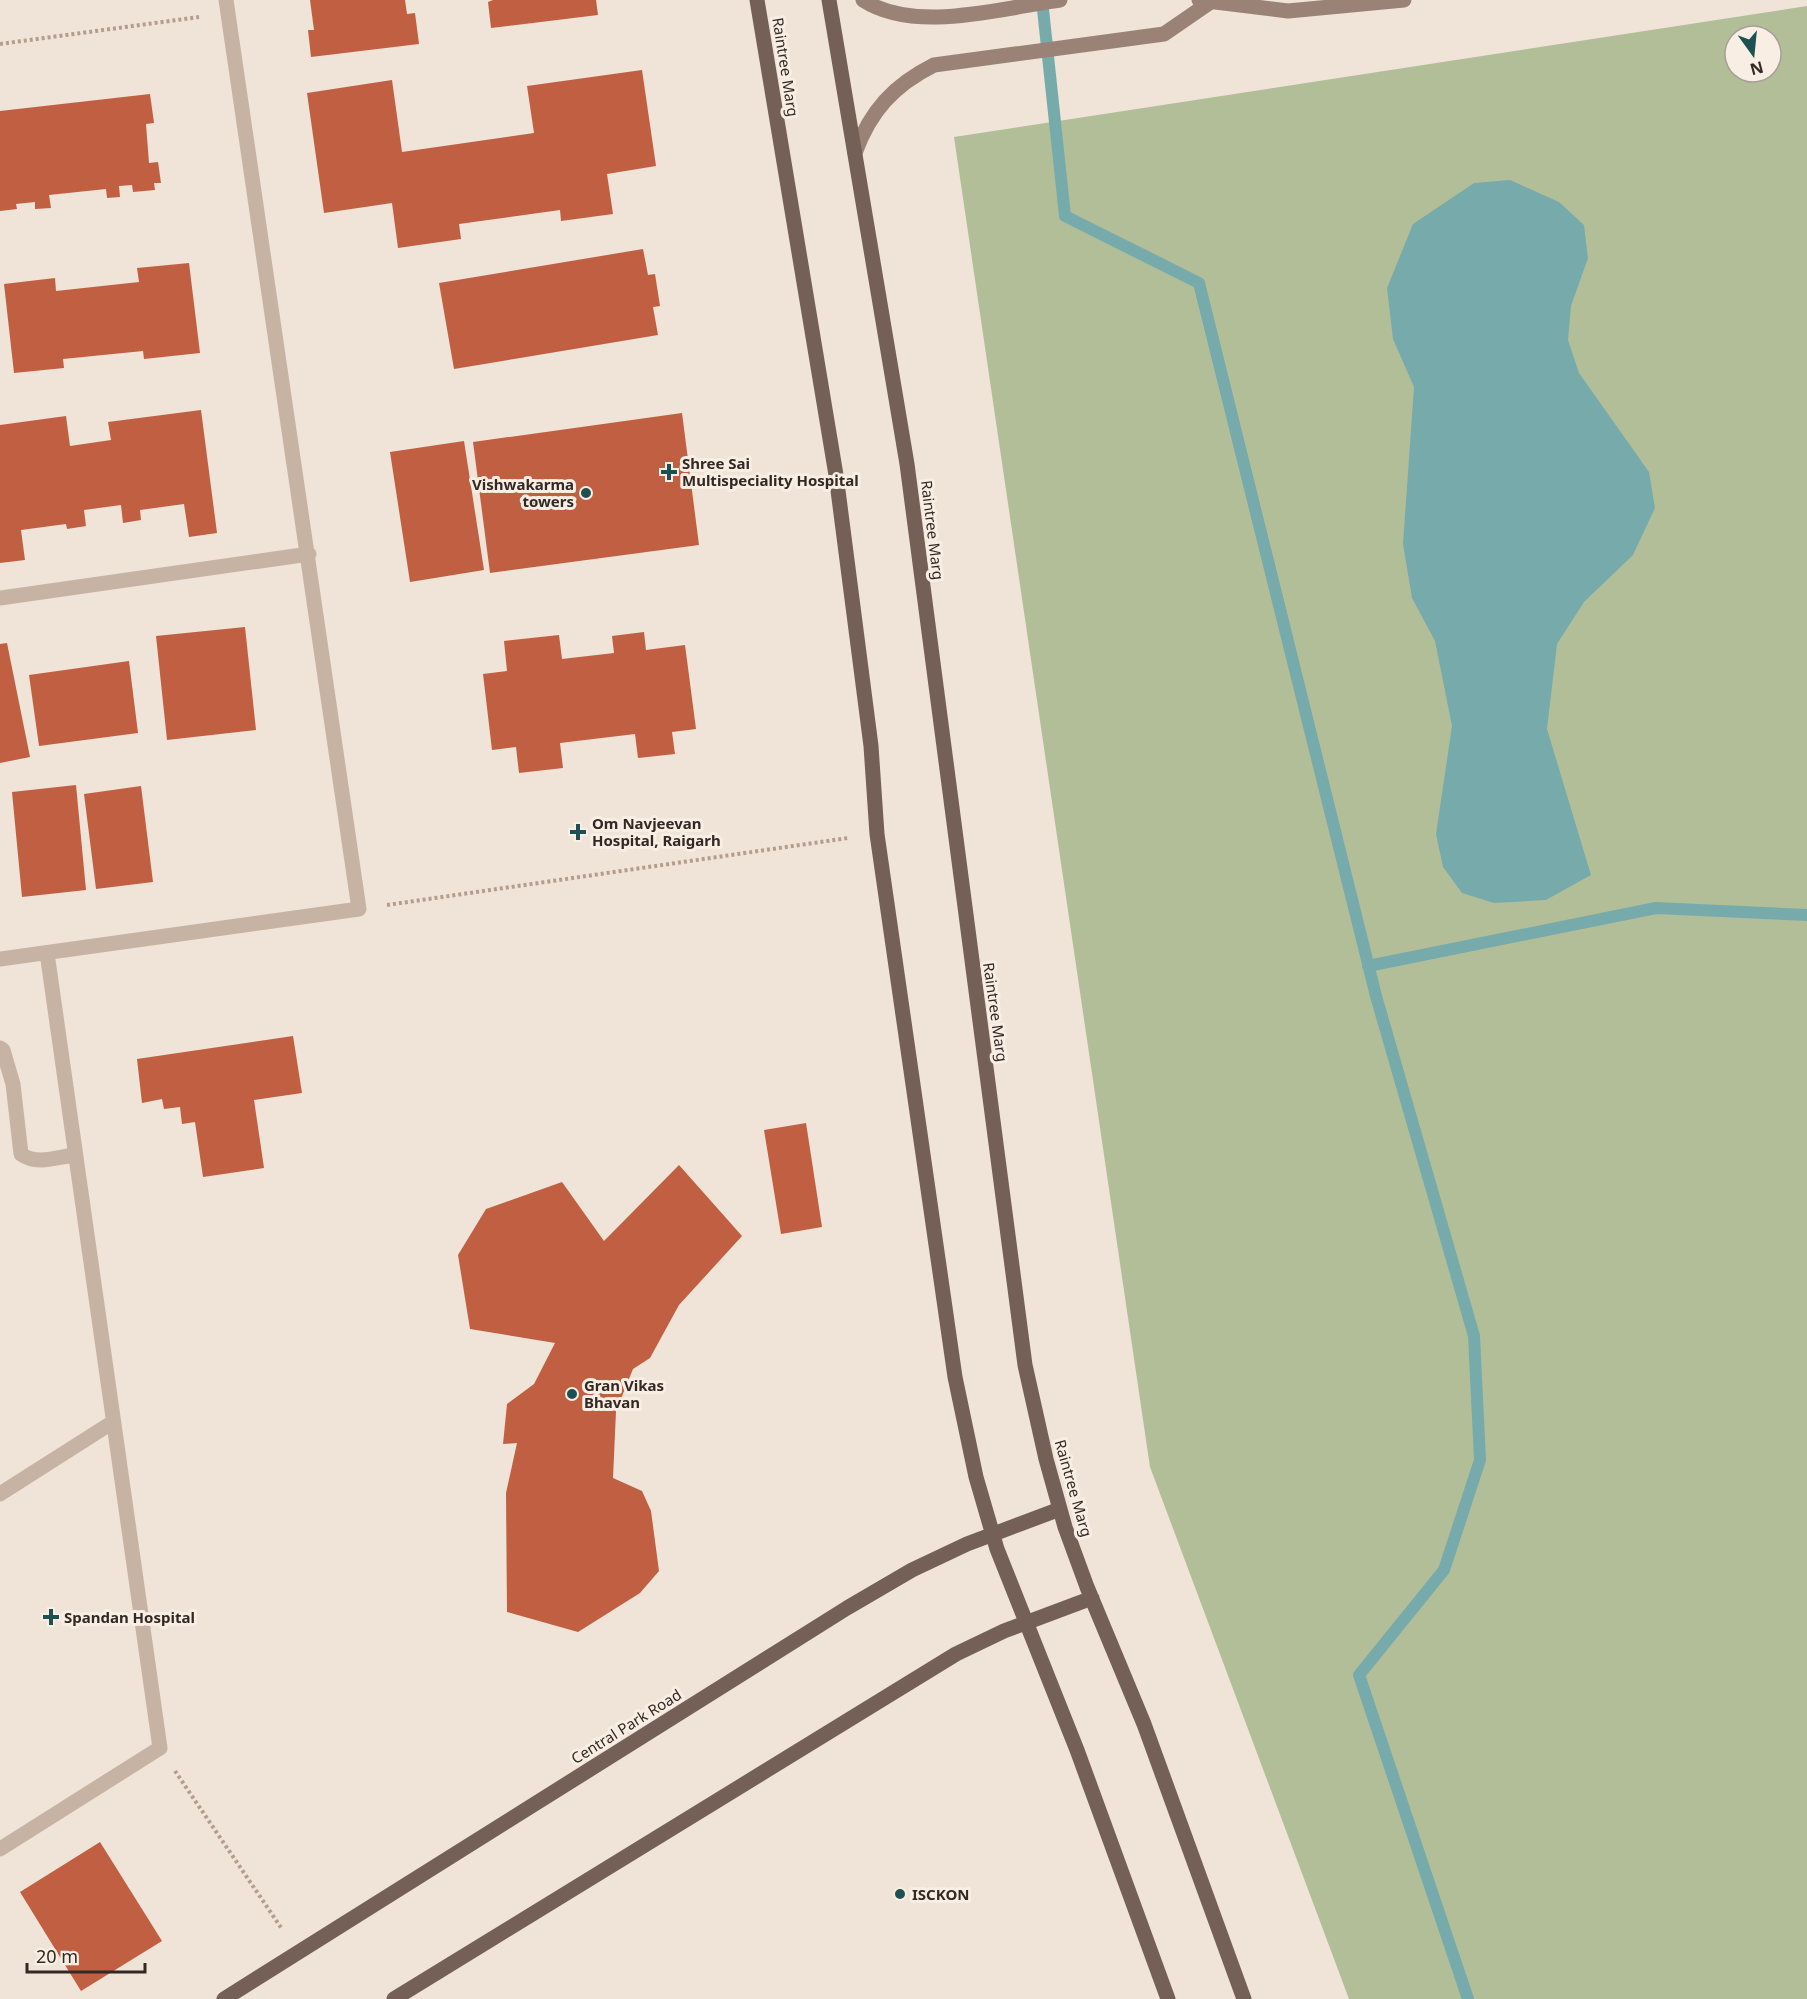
<svg xmlns="http://www.w3.org/2000/svg" width="1807" height="1999" font-family="'Noto Sans',sans-serif">
	<rect width="100%" height="100%" fill="#f0e3d7"/>
	<!-- green -->
	<path fill="#b2be98" fill-rule="evenodd" d="M 1807,6 L 1807,1999 L 1349,1999 L 1150,1467 L 954,137 ZM 1735,36 L 1771,36 L 1771,72 L 1735,72 Z"/>
	<!-- water -->
	<path fill="#77abab" d="M 1510,180 L 1559,202 L 1584,225 L 1588,258 L 1571,306 L 1568,340 L 1579,373 L 1649,472 L 1655,508 L 1633,555 L 1584,602 L 1557,644 L 1547,729 L 1591,875 L 1546,900 L 1494,903 L 1462,893 L 1443,867 L 1436,834 L 1452,726 L 1435,641 L 1412,598 L 1403,544 L 1414,387 L 1393,339 L 1387,288 L 1413,224 L 1474,183 Z"/>
	<g fill="none" stroke-linecap="round" stroke-linejoin="round">
		<!-- stream -->
		<path stroke="#77abab" stroke-width="12" d="M 1042,0 L 1065,216 L 1199,283 L 1376,996 L 1474,1336 L 1480,1460 L 1444,1570 L 1359,1675 L 1468,1999
			M 1368,966 L 1656,908 L 1807,915"/>
	</g>
	<!-- building -->
	<path fill="#c15f43" d="M 310,0 L 405,0 L 407,14 L 415,13 L 419,44 L 311,57 L 308,30 L 314,30 Z
		M 493,0 L 596,0 L 598,15 L 491,28 L 488,2 Z
		M 642,70 L 656,166 L 607,174 L 613,214 L 561,221 L 560,210 L 459,224 L 461,239 L 398,248 L 392,203 L 324,213 L 307,93 L 392,80 L 402,152 L 534,133 L 527,86 Z
		M 150,94 L 154,123 L 146,124 L 149,163 L 158,162 L 161,183 L 154,183 L 155,190 L 133,192 L 132,185 L 119,186 L 120,197 L 107,198 L 106,189 L 49,195 L 51,208 L 35,209 L 35,202 L 16,204 L 17,209 L 0,211 L 0,111 Z
		M 643,249 L 648,275 L 655,274 L 660,306 L 653,307 L 658,335 L 454,369 L 439,283 Z
		M 189,263 L 200,353 L 144,359 L 143,351 L 63,359 L 64,368 L 14,373 L 4,284 L 55,278 L 56,291 L 139,282 L 137,268 Z
		M 201,410 L 217,533 L 189,537 L 184,504 L 140,510 L 141,520 L 123,523 L 121,505 L 84,510 L 86,526 L 67,529 L 66,524 L 21,530 L 25,560 L 0,563 L 0,425 L 66,416 L 70,446 L 111,440 L 108,422 Z
		M 682,413 L 699,545 L 490,573 L 473,442 Z
		M 464,441 L 484,570 L 410,582 L 390,452 Z
		M 245,627 L 256,730 L 167,740 L 156,636 Z
		M 644,632 L 646,650 L 685,645 L 696,729 L 672,732 L 675,754 L 638,758 L 635,734 L 560,743 L 563,768 L 519,773 L 516,747 L 492,750 L 483,674 L 507,671 L 504,641 L 559,635 L 562,659 L 614,653 L 612,636 Z
		M 7,643 L 30,757 L 0,763 L 0,644 Z
		M 129,661 L 138,733 L 39,746 L 29,675 Z
		M 76,785 L 86,890 L 22,897 L 12,792 Z
		M 141,786 L 153,882 L 96,889 L 84,794 Z
		M 293,1036 L 302,1093 L 254,1100 L 264,1168 L 203,1177 L 195,1122 L 182,1124 L 180,1107 L 164,1109 L 162,1099 L 142,1103 L 137,1059 Z
		M 806,1123 L 822,1227 L 781,1234 L 764,1130 Z
		M 679,1165 L 742,1236 L 679,1305 L 650,1358 L 633,1369 L 616,1411 L 613,1478 L 642,1491 L 651,1511 L 659,1571 L 640,1593 L 578,1632 L 507,1612 L 506,1493 L 517,1443 L 503,1444 L 507,1404 L 534,1384 L 555,1343 L 470,1329 L 458,1255 L 486,1209 L 562,1182 L 604,1241 Z
		M 100,1842 L 162,1941 L 81,1991 L 20,1892 Z"/>
	<g fill="none" stroke-linecap="round" stroke-linejoin="round">
		<!-- path -->
		<path stroke="#b29d8e" stroke-width="4" stroke-dasharray="3 3" stroke-linecap="butt" d="M 0,44 L 199,17
			M 387,905 L 848,838
			M 175,1771 L 282,1929"/>
		<!-- street -->
		<path stroke="#c7b3a4" stroke-width="15" d="M 0,598 L 309,554
			M 0,959 L 359,909 L 226,0
			M 0,1048 L 3,1050 L 13,1084 L 21,1154 C 36,1165 55,1158 74,1155
			M 0,1494 L 113,1422
			M 0,1849 L 160,1748 L 47,953"/>
		<!-- secondary -->
		<path stroke="#9a8276" stroke-width="15" d="M 863,0 C 915,34 1001,8 1060,0
			M 1199,0 L 1288,11 L 1404,0
			M 855,153 C 870,111 894,85 934,65 L 1164,34 L 1209,3"/>
		<!-- primary -->
		<path stroke="#746057" stroke-width="15" d="M 757,0 L 836,475 L 871,746 L 877,834 L 955,1377 L 976,1477 L 997,1549 L 1077,1750 L 1168,1999
			M 829,0 L 907,464 L 1025,1365 L 1046,1459 L 1065,1527 L 1087,1587 L 1144,1724 L 1244,1999
			M 224,1999 L 847,1608 L 912,1570 L 967,1544 L 1060,1509
			M 394,1999 L 956,1654 L 1004,1631 L 1092,1598"/>
	</g>
	<!-- markers -->
	<g fill="#1d5052" stroke="#f8eee3" stroke-width="2">
		<path d="M666 463h6v6h6v6h-6v6h-6v-6h-6v-6h6z"/>
		<circle cx="586" cy="493" r="6"/>
		<path d="M575 823h6v6h6v6h-6v6h-6v-6h-6v-6h6z"/>
		<circle cx="572" cy="1394" r="6"/>
		<path d="M48 1608h6v6h6v6h-6v6h-6v-6h-6v-6h6z"/>
		<circle cx="900" cy="1894" r="6"/>
	</g>
	<g text-anchor="middle" dominant-baseline="central" stroke-width="6" stroke-linejoin="round" paint-order="stroke">
		<!-- street labels -->
		<g font-size="15" fill="#322925" stroke="#f8eee3">
			<text transform="translate(786 67) rotate(81)">Raintree Marg</text>
			<text transform="translate(933 530) rotate(83)">Raintree Marg</text>
			<text transform="translate(996 1012) rotate(82)">Raintree Marg</text>
			<text transform="translate(1074 1488) rotate(74)">Raintree Marg</text>
			<text transform="translate(626 1726) rotate(-32)">Central Park Road</text>
		</g>
		<!-- poi labels -->
		<g font-size="15" font-weight="bold" fill="#322925" stroke="#f8eee3" text-anchor="start">
			<text x="682" y="463">Shree Sai<tspan x="682" dy="17">Multispeciality Hospital</tspan></text>
			<text x="574" y="484" text-anchor="end">Vishwakarma<tspan x="574" dy="17">towers</tspan></text>
			<text x="592" y="823">Om Navjeevan<tspan x="592" dy="17">Hospital, Raigarh</tspan></text>
			<text x="584" y="1385">Gran Vikas<tspan x="584" dy="17">Bhavan</tspan></text>
			<text x="64" y="1617">Spandan Hospital</text>
			<text x="912" y="1894">ISCKON</text>
		</g>
	</g>
	<!-- north arrow -->
	<g transform="translate(1753 54) rotate(165)"><circle r="28" fill="#f8eee3" stroke="#a99f97" stroke-width="1.5"/>
	<path d="M0-4.5L10 22L0 15L-10 22Z" fill="#1d5052"/>
	<text y="-9" font-size="16" font-weight="bold" text-anchor="middle" fill="#322925">N</text>
	</g>
	<!-- scale -->
	<path d="M27 1963v9h118v-9" fill="none" stroke="#322925" stroke-width="3"/>
	<text x="36" y="1963" font-size="18" fill="#322925" stroke="#f8eee3" stroke-width="4.5" paint-order="stroke">20 m</text>
</svg>
